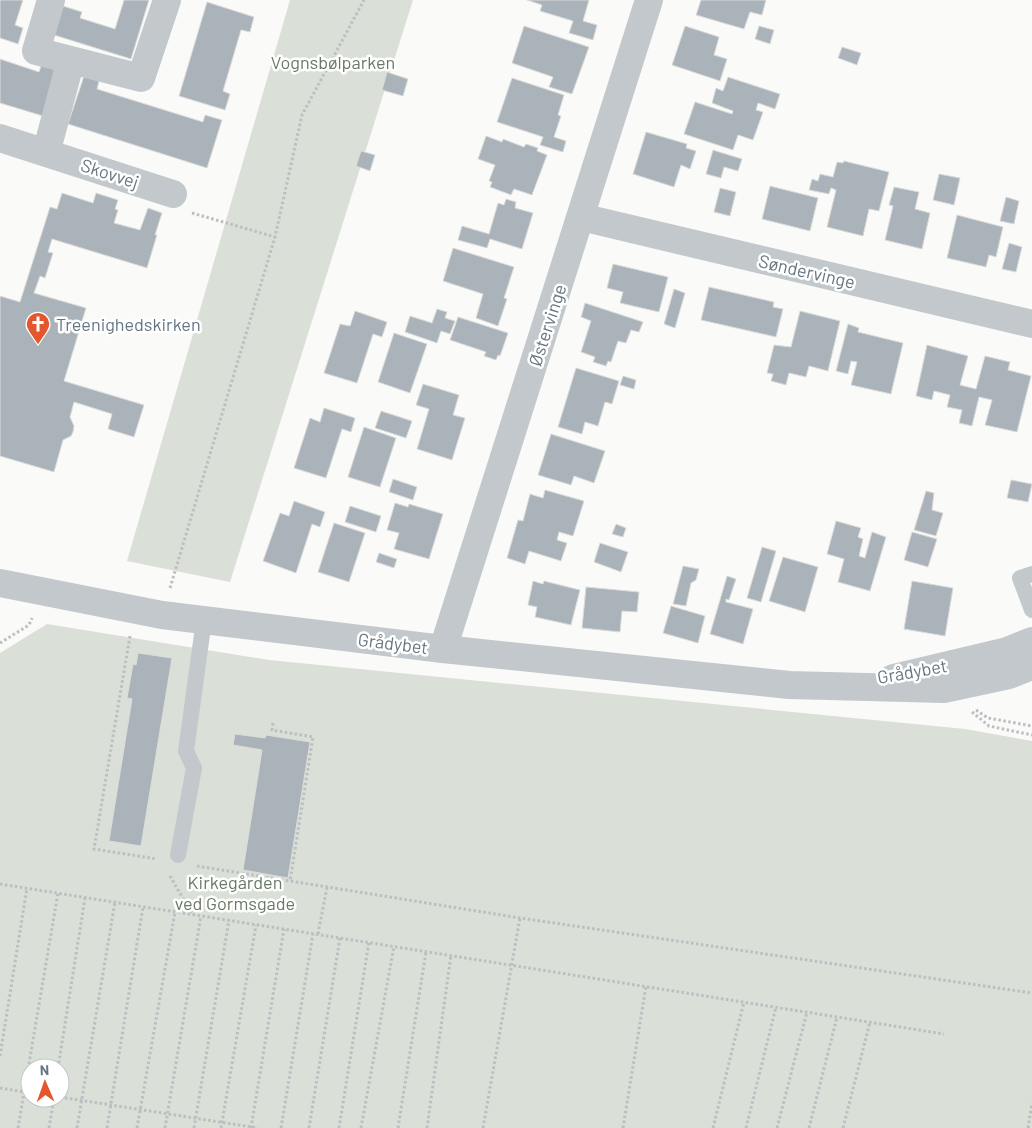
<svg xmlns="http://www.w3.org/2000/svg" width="1032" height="1128" font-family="Barlow,sans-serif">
	<rect width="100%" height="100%" fill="#fafaf8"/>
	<!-- green -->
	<path fill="#dadfd7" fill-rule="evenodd" d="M 290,0 L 413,0 L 230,582 L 127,561 Z
		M 47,624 L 269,660 L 965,729 L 1032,741 L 1032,1128 L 0,1128 L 0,653 ZM 30,1068 L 60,1068 L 60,1098 L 30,1098 Z"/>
	<!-- building -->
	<path fill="#aab3b9" stroke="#dcdcda" d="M 0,0 L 23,0 L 15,25 L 23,28 L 18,44 L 0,38 Z
		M 124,0 L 149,0 L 131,59 L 54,35 L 63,6 L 82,12 L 80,18 L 115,29 Z
		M 527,0 L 589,0 L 583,21 L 597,25 L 593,40 L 569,33 L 573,21 L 540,11 L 542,5 Z
		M 701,0 L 766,0 L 762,15 L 750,12 L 744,29 L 696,15 Z
		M 207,2 L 254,17 L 250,32 L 241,30 L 223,91 L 230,94 L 225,110 L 179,96 Z
		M 524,26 L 589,47 L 572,94 L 549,87 L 553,77 L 512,63 Z
		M 685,26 L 719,37 L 714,55 L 727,59 L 720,81 L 672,65 Z
		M 759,26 L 774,30 L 770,44 L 755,39 Z
		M 842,47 L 861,53 L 857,65 L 838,58 Z
		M 0,59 L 39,72 L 42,63 L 58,68 L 43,116 L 0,103 Z
		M 387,72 L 408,79 L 403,96 L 382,90 Z
		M 84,76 L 99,81 L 97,89 L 203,122 L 205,115 L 222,120 L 207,168 L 68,124 Z
		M 728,77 L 780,94 L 775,109 L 758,103 L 756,110 L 763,112 L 753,140 L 738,135 L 733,150 L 684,134 L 695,102 L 732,114 L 733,111 L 712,103 L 716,88 L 723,91 Z
		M 512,78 L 564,95 L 558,115 L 561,116 L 554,137 L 566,141 L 563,152 L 540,145 L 543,137 L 497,122 Z
		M 646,132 L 687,144 L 686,148 L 696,151 L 690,169 L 681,165 L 674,187 L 633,174 Z
		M 486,136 L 502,142 L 503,139 L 524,147 L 526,144 L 538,148 L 537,151 L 547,155 L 532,195 L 514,189 L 511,195 L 490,187 L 492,182 L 489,181 L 495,165 L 478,159 Z
		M 713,150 L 742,159 L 738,171 L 724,167 L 721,178 L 706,174 Z
		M 361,151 L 375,155 L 370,171 L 356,166 Z
		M 844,161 L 889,172 L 879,211 L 869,209 L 863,236 L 827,227 L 836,190 L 831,188 L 829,194 L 809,190 L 812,179 L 818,181 L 820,174 L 833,177 L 837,162 L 843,163 Z
		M 939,174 L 960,178 L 954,205 L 933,200 Z
		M 770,186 L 818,198 L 810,231 L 762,219 Z
		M 894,187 L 919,192 L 915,209 L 930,213 L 922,249 L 885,240 L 893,206 L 889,205 Z
		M 720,188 L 736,192 L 730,216 L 714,212 Z
		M 62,193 L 93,203 L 96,193 L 118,200 L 115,209 L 118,210 L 114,223 L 140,230 L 148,208 L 162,213 L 155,235 L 157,235 L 147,268 L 52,239 L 48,252 L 53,253 L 45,278 L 40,276 L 34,293 L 86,308 L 64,381 L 144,405 L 134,437 L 108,429 L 112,414 L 74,402 L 70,417 L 74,426 L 73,432 L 71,436 L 63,440 L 54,472 L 0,456 L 0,296 L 20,302 L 50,207 L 57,209 Z
		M 1006,197 L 1019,201 L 1014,224 L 1000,221 Z
		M 506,199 L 516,202 L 515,208 L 533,213 L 522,249 L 490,239 L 487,248 L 458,240 L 462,226 L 489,234 L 498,203 L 504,205 Z
		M 957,215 L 1003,227 L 996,257 L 989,255 L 986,267 L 947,258 Z
		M 1009,243 L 1022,247 L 1016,272 L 1002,269 Z
		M 453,248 L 514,267 L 504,298 L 507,299 L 498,326 L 476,318 L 483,294 L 443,281 Z
		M 613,264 L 668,277 L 659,312 L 620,303 L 623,292 L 607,288 Z
		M 709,287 L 774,302 L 773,307 L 783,309 L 776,337 L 701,320 Z
		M 674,289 L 685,293 L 675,328 L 664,324 Z
		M 585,303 L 643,322 L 639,332 L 631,330 L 626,343 L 618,341 L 611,362 L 608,361 L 606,366 L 593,362 L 595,357 L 581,352 L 591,321 L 581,317 Z
		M 437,309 L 447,312 L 445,318 L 455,321 L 450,334 L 441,331 L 437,343 L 405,332 L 410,316 L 432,323 Z
		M 355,311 L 387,322 L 382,337 L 373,334 L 357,383 L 324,373 L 340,324 L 350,326 Z
		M 800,311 L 840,321 L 828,371 L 809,366 L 806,377 L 789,373 L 786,385 L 771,381 L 773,374 L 767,373 L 774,345 L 791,347 Z
		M 458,317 L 508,333 L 500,356 L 498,355 L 496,360 L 484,356 L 486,352 L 450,340 Z
		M 848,324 L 859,328 L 858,332 L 903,343 L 891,394 L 851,385 L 857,362 L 851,361 L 848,374 L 836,371 Z
		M 394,333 L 427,344 L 410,393 L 378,382 Z
		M 927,345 L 968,356 L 960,385 L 976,389 L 985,356 L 1010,362 L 1008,370 L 1031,376 L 1017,432 L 985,425 L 992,400 L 979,397 L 972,426 L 959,423 L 962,410 L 947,407 L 950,395 L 934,391 L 932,400 L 916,396 Z
		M 576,368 L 619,381 L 612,404 L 605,402 L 598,426 L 585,422 L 582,434 L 558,427 Z
		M 623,376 L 636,380 L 634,389 L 620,385 Z
		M 423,384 L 459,395 L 453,415 L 465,418 L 452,460 L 417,449 L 429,409 L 416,405 Z
		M 324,408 L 355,418 L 351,432 L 342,429 L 326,478 L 294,468 L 310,418 L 320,422 Z
		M 381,411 L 412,421 L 406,438 L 375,428 Z
		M 364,427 L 396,438 L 380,487 L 348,477 Z
		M 551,434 L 605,451 L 594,483 L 574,476 L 571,485 L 538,475 Z
		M 393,479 L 417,487 L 413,500 L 389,492 Z
		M 1011,480 L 1032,484 L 1028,502 L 1007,498 Z
		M 545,490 L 584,501 L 573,536 L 559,532 L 557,540 L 567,543 L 561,561 L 529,551 L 525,564 L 507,558 L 518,520 L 523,521 L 530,494 L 543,498 Z
		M 926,491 L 934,493 L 932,510 L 943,513 L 936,536 L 914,530 Z
		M 294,501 L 325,512 L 320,527 L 312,524 L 296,573 L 263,561 L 280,513 L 289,516 Z
		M 395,503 L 408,507 L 409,504 L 443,514 L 429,559 L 394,549 L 399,533 L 387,530 Z
		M 350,506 L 381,516 L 376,532 L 345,522 Z
		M 836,521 L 861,528 L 858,537 L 863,539 L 859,556 L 865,558 L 872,532 L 886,537 L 870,591 L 838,582 L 844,559 L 827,554 Z
		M 334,523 L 365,533 L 349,582 L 318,572 Z
		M 616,524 L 626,528 L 623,537 L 612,534 Z
		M 912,532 L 937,539 L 928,567 L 904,560 Z
		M 600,543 L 628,552 L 621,572 L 594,562 Z
		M 762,547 L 776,551 L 761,602 L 747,598 Z
		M 379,553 L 397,559 L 394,568 L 376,562 Z
		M 783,557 L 818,567 L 805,612 L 769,601 Z
		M 683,566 L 699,569 L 696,580 L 691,583 L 686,606 L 673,604 Z
		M 727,576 L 736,579 L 729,600 L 726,599 L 726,602 L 753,609 L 743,644 L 710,634 Z
		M 533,581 L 543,584 L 544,581 L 580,590 L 571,625 L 535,617 L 537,607 L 528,605 Z
		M 912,581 L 953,588 L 945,636 L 904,629 Z
		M 586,587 L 639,592 L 637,612 L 622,611 L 620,632 L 582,628 Z
		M 671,606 L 705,616 L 698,643 L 663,633 Z
		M 138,653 L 172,658 L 141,846 L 109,841 L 132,699 L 127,698 L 133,664 L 136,665 Z
		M 235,734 L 265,738 L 266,735 L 310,742 L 288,878 L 243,870 L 262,750 L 233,745 Z"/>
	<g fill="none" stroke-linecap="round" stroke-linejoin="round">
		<!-- path -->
		<path stroke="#bbbfc2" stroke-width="3" stroke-dasharray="2.5 2.5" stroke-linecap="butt" d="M 192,213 L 275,237
			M 170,588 L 275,237 L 302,115 L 364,0
			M 130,636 L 94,849 L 157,859
			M 0,643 L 29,625 L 32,618
			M 976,710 L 988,718 L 1032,726
			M 972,712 L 989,726 L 1032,735
			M 273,723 L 272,730 L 313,737 L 290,881
			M 197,866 L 520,918 L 1032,993
			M 170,876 L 192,914
			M 0,884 L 944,1034
			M 318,934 L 327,887
			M 0,1056 L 27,888
			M 58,1068 L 85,898
			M 0,1088 L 30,1093
			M 60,1097 L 258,1128
			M 18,1128 L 58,893
			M 49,1128 L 54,1098
			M 77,1128 L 115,902
			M 107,1128 L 143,907
			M 137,1128 L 175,912
			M 165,1128 L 201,916
			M 194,1128 L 229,920
			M 221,1128 L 256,925
			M 251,1128 L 284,929
			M 281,1128 L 313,934
			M 309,1128 L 340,938
			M 339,1128 L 369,942
			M 361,1128 L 394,946
			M 398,1128 L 426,952
			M 427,1128 L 451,955
			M 483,1128 L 520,918
			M 623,1128 L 646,986
			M 713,1128 L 744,1002
			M 746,1128 L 776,1007
			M 777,1128 L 807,1012
			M 809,1128 L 837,1017
			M 843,1128 L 870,1022
			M 1028,1128 L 1032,1103"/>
		<!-- service -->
		<path stroke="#c3c8cc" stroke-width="16" d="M 1032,574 L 1020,578 L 1032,610
			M 178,855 L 194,768 L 186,751 L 204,620"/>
		<!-- minor -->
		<path stroke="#c3c8cc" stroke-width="28" d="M 51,0 L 36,51 L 141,78 L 167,0
			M 0,138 L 173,194
			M 46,153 L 71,60
			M 581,217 L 1032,324
			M 443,649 L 649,0"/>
		<!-- tertiary -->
		<path stroke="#c3c8cc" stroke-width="28" d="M 0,583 L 162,615 L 443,649 L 789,685 L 944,689 L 1009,675 L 1032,666
			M 893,678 L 1007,651 L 1032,641"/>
	</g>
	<!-- icons -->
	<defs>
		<g id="church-pin" transform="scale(1.25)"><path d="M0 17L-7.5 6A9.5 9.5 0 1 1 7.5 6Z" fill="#e4572e" stroke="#fff"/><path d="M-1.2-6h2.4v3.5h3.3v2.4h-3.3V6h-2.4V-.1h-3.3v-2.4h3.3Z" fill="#fff"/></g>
	</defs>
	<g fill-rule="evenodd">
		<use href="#church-pin" x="38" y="324"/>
	</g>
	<g text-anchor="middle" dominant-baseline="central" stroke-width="5" stroke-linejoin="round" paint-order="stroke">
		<!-- park labels -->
		<g font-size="18" fill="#687a64" stroke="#fff">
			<text x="333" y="62">Vognsbølparken</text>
			<text x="235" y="882">Kirkegården<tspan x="235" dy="21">ved Gormsgade</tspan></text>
		</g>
		<!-- street labels -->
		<g font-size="18" fill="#657683" stroke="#fff">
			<text transform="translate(110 173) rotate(18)">Skovvej</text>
			<text transform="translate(807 271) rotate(13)">Søndervinge</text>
			<text transform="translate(547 325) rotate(-72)">Østervinge</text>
			<text transform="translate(393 643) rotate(7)">Grådybet</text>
			<text transform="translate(912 671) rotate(-10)">Grådybet</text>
		</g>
		<!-- poi labels -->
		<g font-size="18" fill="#657683" stroke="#fff" text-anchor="start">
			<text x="56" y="324">Treenighedskirken</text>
		</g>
	</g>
	<!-- north arrow -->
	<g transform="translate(45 1083) rotate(358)"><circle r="24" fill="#ffffff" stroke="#c1c8cd"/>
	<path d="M0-4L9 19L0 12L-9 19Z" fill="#e4572e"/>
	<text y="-8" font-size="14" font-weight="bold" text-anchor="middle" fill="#657683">N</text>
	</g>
</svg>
